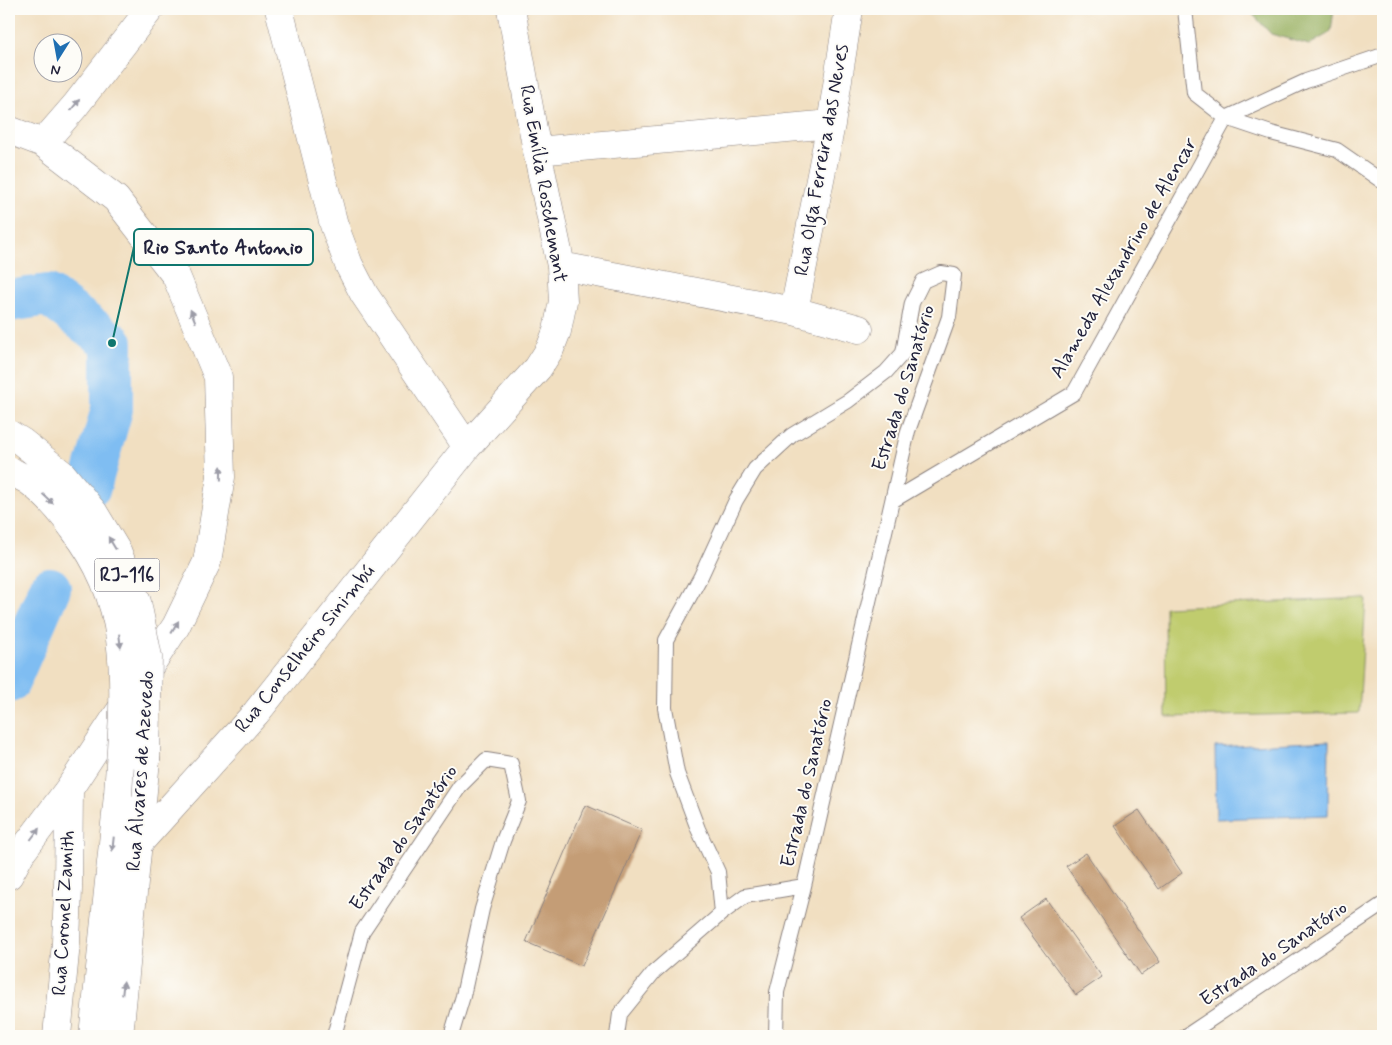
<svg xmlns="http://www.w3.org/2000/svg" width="1392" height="1045" font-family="Mynerve,sans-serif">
	<rect width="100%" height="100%" fill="#fdfcf7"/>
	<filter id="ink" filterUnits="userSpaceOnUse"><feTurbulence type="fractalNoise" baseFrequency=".02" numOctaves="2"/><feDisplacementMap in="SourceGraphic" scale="10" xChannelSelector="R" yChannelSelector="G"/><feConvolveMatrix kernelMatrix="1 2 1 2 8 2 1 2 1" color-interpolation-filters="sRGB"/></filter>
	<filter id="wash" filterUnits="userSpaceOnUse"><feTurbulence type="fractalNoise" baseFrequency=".0096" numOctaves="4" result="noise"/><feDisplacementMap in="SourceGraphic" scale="20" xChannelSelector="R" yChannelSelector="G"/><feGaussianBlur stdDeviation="1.12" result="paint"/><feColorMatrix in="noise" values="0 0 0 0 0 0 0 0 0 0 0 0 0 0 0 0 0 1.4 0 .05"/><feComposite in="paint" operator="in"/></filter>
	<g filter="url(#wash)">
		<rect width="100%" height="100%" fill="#f1dfc1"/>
		<!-- green -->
		<path fill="#c0cc6e" stroke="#717754" d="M 1366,598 L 1359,713 L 1166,717 L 1165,607 Z"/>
		<!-- forest -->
		<path fill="#98b061" stroke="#5d694e" d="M 1248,9 L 1334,9 L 1331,32 L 1309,45 L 1271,34 Z"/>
		<!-- water -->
		<path fill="#7fbdf2" stroke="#507096" d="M 1329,741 L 1328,815 L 1216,819 L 1215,747 Z"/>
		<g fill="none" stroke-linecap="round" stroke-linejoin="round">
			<!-- river -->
			<path stroke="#7fbdf2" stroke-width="42" d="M 9,301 L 48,295 L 112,343 L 112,409 L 90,487
				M 9,682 L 50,588"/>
		</g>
		<g id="blocks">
			<!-- building -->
			<path fill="#c49d76" d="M 585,805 L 642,830 L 582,966 L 526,942 Z
				M 1139,810 L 1182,873 L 1159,889 L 1115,826 Z
				M 1086,853 L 1160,962 L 1141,975 L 1066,866 Z
				M 1046,899 L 1102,977 L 1076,995 L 1019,918 Z"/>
		</g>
	</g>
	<g filter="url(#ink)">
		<use href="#blocks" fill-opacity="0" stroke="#8a807e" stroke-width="1"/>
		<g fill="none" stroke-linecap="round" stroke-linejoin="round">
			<!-- service casing -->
			<g stroke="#8a807e" stroke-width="16">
				<path id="service" d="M 1185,9 L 1194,93 L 1226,118 L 1271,133 L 1337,150 L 1383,182
					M 892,501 L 1074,393 L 1226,118 L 1306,81 L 1383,55
					M 722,913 L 745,896 L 804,886
					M 334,1036 L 362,932 L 460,786 L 486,760 L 511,764 L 519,801 L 503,841 L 482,909 L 463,996 L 451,1036
					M 617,1036 L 620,1014 L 654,972 L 722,913 L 718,872 L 698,829 L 677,773 L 665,708 L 666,640 L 701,576 L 736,500 L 755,469 L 792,435 L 848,401 L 886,372 L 903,353 L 912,303 L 923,281 L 941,273 L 954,275 L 949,317 L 908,431 L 804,886 L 777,992 L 776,1036
					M 1186,1036 L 1383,904"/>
			</g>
			<!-- minor casing -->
			<g stroke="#8a807e" stroke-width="29">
				<path id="minor" d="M 279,9 L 334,225 L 349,265 L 364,294 L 467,447
					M 9,130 L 43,143 L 116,199 L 176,276 L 218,377 L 221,477 L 207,562 L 176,626 L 69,789 L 21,853 L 9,875
					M 43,143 L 75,106 L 150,9
					M 537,151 L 831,124
					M 561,266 L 794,311 L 859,329
					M 794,311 L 831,124 L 849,9
					M 137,845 L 256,713 L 467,447 L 538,368 L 550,349 L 557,331 L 563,301 L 561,266 L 537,151 L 511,9
					M 57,1036 L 66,943 L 68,889 L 69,789"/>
			</g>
			<!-- primary casing -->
			<g stroke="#8a807e" stroke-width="29">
				<path id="primary" d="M 93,1036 L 118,795
					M 119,1036 L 146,760"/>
			</g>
			<!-- service -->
			<use href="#service" stroke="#fff" stroke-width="14"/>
			<!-- minor -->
			<use href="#minor" stroke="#fff" stroke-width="28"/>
			<!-- primary -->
			<use href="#primary" stroke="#fff" stroke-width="28"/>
			<!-- primary-bridge casing -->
			<g stroke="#8a807e" stroke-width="29" stroke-linecap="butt">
				<path id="primary-bridge" d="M 9,434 L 22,442 L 62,474 L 94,513 L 118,553 L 137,602 L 148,657 L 146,760
					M 9,470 C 15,474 23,477 29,481 C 46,494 61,511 73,528 C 98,560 115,599 120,639 C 127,691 121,743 118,795"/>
			</g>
			<!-- primary-bridge -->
			<use href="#primary-bridge" stroke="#fff" stroke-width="28"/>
		</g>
		<!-- one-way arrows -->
		<defs><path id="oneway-solid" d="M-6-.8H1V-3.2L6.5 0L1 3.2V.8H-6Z" transform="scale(1.25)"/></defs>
		<g fill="#9c9ca7">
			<use href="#oneway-solid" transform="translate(75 105) rotate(-51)"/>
			<use href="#oneway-solid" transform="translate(193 316) rotate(-112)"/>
			<use href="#oneway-solid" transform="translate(221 473) rotate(-89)"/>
			<use href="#oneway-solid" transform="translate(48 499) rotate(43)"/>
			<use href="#oneway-solid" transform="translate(112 543) rotate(-121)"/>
			<use href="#oneway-solid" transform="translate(175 627) rotate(-60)"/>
			<use href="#oneway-solid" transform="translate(120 641) rotate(83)"/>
			<use href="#oneway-solid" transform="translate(35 834) rotate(-53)"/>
			<use href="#oneway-solid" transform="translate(113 844) rotate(96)"/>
			<use href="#oneway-solid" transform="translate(123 988) rotate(-84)"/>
		</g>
	</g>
	<g text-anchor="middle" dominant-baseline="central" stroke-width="4" stroke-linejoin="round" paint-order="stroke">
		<!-- shield labels -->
		<rect fill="#fdfcf7" stroke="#646373" stroke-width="1" x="94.5" y="558.5" width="65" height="33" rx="4"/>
		<g font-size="19" font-weight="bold" fill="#22223b">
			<text x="127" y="575">RJ-116</text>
		</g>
		<!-- street labels -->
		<g font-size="20" fill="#22223b" stroke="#fdfcf7">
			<text transform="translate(822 160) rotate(-80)">Rua Olga Ferreira das Neves</text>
			<text transform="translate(543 184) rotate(80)">Rua Emília Roschemant</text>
			<text transform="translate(1124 258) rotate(-60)">Alameda Alexandrino de Alencar</text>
			<text transform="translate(904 388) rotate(-73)">Estrada do Sanatório</text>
			<text transform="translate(305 649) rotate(-51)">Rua Conselheiro Sinimbú</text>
			<text transform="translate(141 771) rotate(-86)">Rua Álvares de Azevedo</text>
			<text transform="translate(807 783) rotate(-77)">Estrada do Sanatório</text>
			<text transform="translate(404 838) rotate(-55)">Estrada do Sanatório</text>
			<text transform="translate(64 913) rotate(-87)">Rua Coronel Zamith</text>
			<text transform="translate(1274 954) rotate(-34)">Estrada do Sanatório</text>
		</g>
	</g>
	<!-- callouts -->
	<path fill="none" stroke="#0f766e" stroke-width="2" d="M112 343L134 247"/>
	<circle fill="#0f766e" stroke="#fdfcf7" stroke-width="2" cx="112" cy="343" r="5"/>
	<rect fill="#fdfcf7" stroke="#0f766e" stroke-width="2" x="134" y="229" width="179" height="36" rx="5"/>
	<g font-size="21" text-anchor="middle" font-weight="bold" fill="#22223b">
		<text x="223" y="254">Rio Santo Antonio</text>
	</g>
	<!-- margin -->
	<rect width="1392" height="1045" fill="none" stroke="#fdfcf7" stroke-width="30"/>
	<!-- north arrow -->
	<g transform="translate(58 58) rotate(191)"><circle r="24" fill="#fdfcf7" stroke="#a5a5ac"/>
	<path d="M0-4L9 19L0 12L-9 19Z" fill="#1f6fb2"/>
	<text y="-8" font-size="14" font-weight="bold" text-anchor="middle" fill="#22223b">N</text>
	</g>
</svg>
